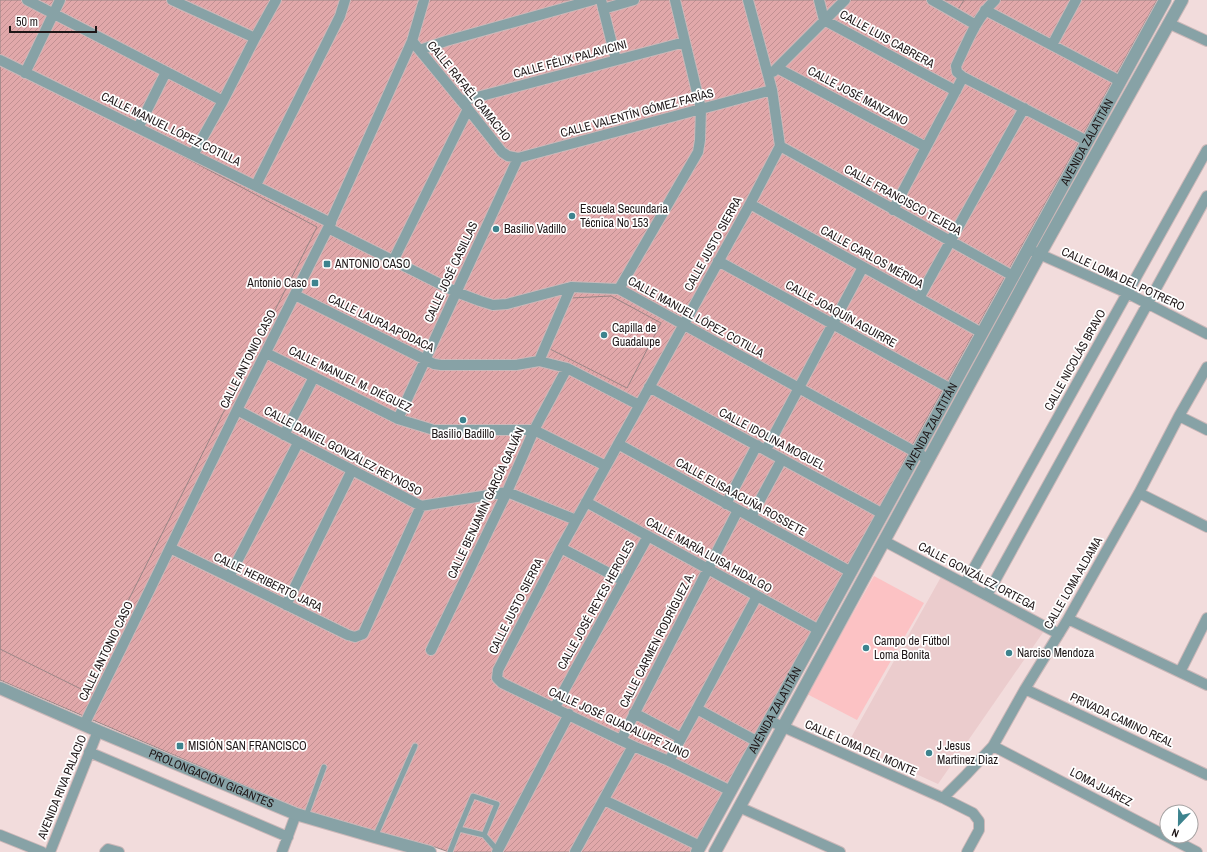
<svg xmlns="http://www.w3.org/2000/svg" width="1207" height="852" font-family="'Archivo Narrow',sans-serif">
	<defs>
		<pattern id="building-hatch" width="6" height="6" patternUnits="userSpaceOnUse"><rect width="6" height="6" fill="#e1a8aa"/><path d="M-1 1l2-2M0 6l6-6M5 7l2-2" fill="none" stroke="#c19092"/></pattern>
	</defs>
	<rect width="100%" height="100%" fill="#f2dcdc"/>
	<!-- built -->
	<path fill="#ebcccd" d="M 941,577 L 1044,631 L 938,784 L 848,743 Z"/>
	<!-- pitch -->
	<path fill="#fcc2c4" d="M 874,576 L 924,603 L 857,720 L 807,694 Z"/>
	<!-- building -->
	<path fill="url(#building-hatch)" stroke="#9a8686" d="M 0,0 L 1157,0 L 909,451 L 876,515 L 693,852 L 449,852 L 435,847 L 386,834 L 297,808 L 0,680 Z
		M 936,0 L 964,0 L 957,11 Z
		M 0,60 L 317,227 L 83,690 L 0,649 Z
		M 611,296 L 661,323 L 627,388 L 548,348 L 571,298 Z"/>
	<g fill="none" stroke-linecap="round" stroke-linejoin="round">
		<!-- service casing -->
		<g stroke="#ccb8b9" stroke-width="7">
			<path id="service" d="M 306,816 L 324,767
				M 459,829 L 473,796 L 497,804 L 484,835
				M 375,837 L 415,746
				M 450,852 L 459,829 L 484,835 L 498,851"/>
		</g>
		<!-- minor casing -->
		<g stroke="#ccb8b9" stroke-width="12">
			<path id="minor" d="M 27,0 L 223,101
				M 172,0 L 255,38
				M 601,0 L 616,60
				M 819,0 L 824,20 L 956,91
				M 932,0 L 976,25
				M 995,0 C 976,18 967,43 956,66 L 957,72 L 963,77 L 1087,141
				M 603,9 L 634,0
				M 985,10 L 1120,81
				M 1170,24 L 1207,41
				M 412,41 L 468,109 L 502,152 L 508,156 L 518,158 L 772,90
				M 1052,45 L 1076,0
				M 420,50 L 446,41 L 593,0
				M 0,60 L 331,223
				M 777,68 L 926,147
				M 773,72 L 845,0
				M 25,73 L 60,0
				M 462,101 L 685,42
				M 138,128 L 166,72
				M 780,146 L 1013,276
				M 193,155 L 223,101 L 255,38 L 276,0
				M 256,185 L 340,16 L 345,0
				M 750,204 L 982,333
				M 893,210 L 963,77
				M 328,228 L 456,292 L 480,301 L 493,305 L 507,304 L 571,287 L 619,289 L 928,459
				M 1028,249 L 1127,293 L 1207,334
				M 393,261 L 468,109
				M 718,261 L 951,389
				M 619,289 L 698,152 L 700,140 L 701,109 L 675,0
				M 295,295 L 434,364 L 441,365 L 516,365 L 539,361 L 567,368 L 639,405
				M 919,298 L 1024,108
				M 266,353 L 398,419 L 434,430 L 534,430 L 606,466
				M 539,361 L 571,287
				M 649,387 L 883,514
				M 237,410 L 421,506 L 507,492 L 576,520
				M 1179,416 L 1207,430
				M 398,419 L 518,158
				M 284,435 L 314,377
				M 618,444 L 851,572
				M 766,450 L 863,267
				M 1139,493 L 1207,527
				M 586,502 L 819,630
				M 726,504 L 757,445
				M 751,517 L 782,459
				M 884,541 L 1059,634
				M 170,548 L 348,635 L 355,637 L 363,634 L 421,506
				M 561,548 L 624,581
				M 229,577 L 298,443
				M 965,584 L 1207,150
				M 987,595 L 1207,196
				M 286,605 L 352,470
				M 1068,619 L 1207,685
				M 431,650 L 507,492 L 534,430 L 567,368
				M 1180,672 L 1207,618
				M 1025,689 L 1207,775
				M 555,707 L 648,536
				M 697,709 L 758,742
				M 634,713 L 681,738
				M 770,721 L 943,798 L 973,813 L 979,821 L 979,830 L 967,852
				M 84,725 L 237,410 L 328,228 L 412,41 L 424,0
				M 621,740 L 738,510
				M 993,746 L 1197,852
				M 89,752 L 288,837
				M 669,761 L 757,596
				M 731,791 L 669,761 L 633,746 L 502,683 L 497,678 L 498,670 L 561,548 L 750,204 L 780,146 L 772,90 L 748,0
				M 943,798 L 966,775 L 993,746 L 1025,689 L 1068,619 L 1139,493 L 1179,416 L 1207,367
				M 604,800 L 700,846
				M 739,807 L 840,852
				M 0,835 L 42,852
				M 50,852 L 98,731
				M 105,852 L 108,849 L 119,852
				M 282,852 L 296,814
				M 497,852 L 569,714
				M 575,852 L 633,746"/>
		</g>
		<!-- tertiary casing -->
		<g stroke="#ccb8b9" stroke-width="14">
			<g id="tertiary">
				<path id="s1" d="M 0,688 L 98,731 L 296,814 L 375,837 L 430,852"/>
				<path id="s2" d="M 697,852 L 1165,0"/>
				<path d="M 715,852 L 1040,254 L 1182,0"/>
			</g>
		</g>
		<!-- service -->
		<use href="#service" stroke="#87a2a6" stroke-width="5"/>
		<!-- minor -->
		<use href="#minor" stroke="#87a2a6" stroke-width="10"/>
		<!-- tertiary -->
		<use href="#tertiary" stroke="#87a2a6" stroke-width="12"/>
	</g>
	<!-- markers -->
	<g fill="#3d838e" stroke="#fff" stroke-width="1.5">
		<circle cx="572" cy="216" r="4"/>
		<circle cx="496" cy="229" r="4"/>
		<rect x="323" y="260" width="8" height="8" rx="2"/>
		<rect x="311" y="279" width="8" height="8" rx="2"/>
		<circle cx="604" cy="335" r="4"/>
		<circle cx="463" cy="420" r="4"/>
		<circle cx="866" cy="648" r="4"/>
		<circle cx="1009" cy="653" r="4"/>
		<rect x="176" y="742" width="8" height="8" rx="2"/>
		<circle cx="929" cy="753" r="4"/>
	</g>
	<g text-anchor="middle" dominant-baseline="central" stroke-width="3.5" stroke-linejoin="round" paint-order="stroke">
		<!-- street labels -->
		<g font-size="12" fill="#1e1617" stroke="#fff">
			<text transform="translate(887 39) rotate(29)">CALLE LUIS CABRERA</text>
			<text transform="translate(570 59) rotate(-15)">CALLE FÉLIX PALAVICINI</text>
			<text transform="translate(469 91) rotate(51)">CALLE RAFAÉL CAMACHO</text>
			<text transform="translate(858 96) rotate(28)">CALLE JOSÉ MANZANO</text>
			<text transform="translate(637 113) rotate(-15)">CALLE VALENTÍN GÓMEZ FARÍAS</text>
			<text transform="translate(171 129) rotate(26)">CALLE MANUEL LÓPEZ COTILLA</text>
			<text stroke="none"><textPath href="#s2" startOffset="810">AVENIDA ZALATITÁN</textPath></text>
			<text transform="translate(903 200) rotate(29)">CALLE FRANCISCO TEJEDA</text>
			<text transform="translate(713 244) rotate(-61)">CALLE JUSTO SIERRA</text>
			<text transform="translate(872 257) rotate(29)">CALLE CARLOS MÉRIDA</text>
			<text transform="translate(451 272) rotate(-65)">CALLE JOSÉ CASILLAS</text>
			<text transform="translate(1123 279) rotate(25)">CALLE LOMA DEL POTRERO</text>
			<text transform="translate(841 314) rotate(29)">CALLE JOAQUÍN AGUIRRE</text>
			<text transform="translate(696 317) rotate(29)">CALLE MANUEL LÓPEZ COTILLA</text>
			<text transform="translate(381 323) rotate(26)">CALLE LAURA APODACA</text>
			<text transform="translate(248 359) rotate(-63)">CALLE ANTONIO CASO</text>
			<text transform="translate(1075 360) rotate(-61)">CALLE NICOLÁS BRAVO</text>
			<text transform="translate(350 379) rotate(26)">CALLE MANUEL M. DIÉGUEZ</text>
			<text stroke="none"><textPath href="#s2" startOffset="486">AVENIDA ZALATITÁN</textPath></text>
			<text transform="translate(772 439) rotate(28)">CALLE IDOLINA MOGUEL</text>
			<text transform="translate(343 451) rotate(28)">CALLE DANIEL GONZÁLEZ REYNOSO</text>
			<text transform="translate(741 497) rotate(29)">CALLE ELISA ACUÑA ROSSETE</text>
			<text transform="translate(486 503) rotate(-65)">CALLE BENJAMÍN GARCÍA GALVÁN</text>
			<text transform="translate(709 555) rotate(29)">CALLE MARÍA LUISA HIDALGO</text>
			<text transform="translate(977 576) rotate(28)">CALLE GONZÁLEZ ORTEGA</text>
			<text transform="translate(268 582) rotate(26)">CALLE HERIBERTO JARA</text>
			<text transform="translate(1073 583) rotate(-60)">CALLE LOMA ALDAMA</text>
			<text transform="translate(596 605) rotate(-61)">CALLE JOSÉ REYES HEROLES</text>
			<text transform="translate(516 606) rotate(-63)">CALLE JUSTO SIERRA</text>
			<text transform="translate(657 640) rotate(-63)">CALLE CARMEN RODRÍGUEZ A.</text>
			<text transform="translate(106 651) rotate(-64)">CALLE ANTONIO CASO</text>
			<text stroke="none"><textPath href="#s2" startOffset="162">AVENIDA ZALATITÁN</textPath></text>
			<text transform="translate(1122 720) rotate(25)">PRIVADA CAMINO REAL</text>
			<text transform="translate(619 723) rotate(25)">CALLE JOSÉ GUADALUPE ZUNO</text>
			<text transform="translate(861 748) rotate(24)">CALLE LOMA DEL MONTE</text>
			<text stroke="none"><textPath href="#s1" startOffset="230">PROLONGACIÓN GIGANTES</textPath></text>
			<text transform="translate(62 787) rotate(-68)">AVENIDA RIVA PALACIO</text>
			<text transform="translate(1101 787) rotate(28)">LOMA JUÁREZ</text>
		</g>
		<!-- poi labels -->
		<g font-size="12" fill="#1e1617" stroke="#fff" text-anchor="start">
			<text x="580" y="209">Escuela Secundaria<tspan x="580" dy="14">Técnica No 153</tspan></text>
			<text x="504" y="229">Basilio Vadillo</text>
			<text x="335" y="264">ANTONIO CASO</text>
			<text x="307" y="283" text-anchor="end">Antonio Caso</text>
			<text x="612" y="328">Capilla de<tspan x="612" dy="14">Guadalupe</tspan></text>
			<text x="463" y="434" text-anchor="middle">Basilio Badillo</text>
			<text x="874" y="641">Campo de Fútbol<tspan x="874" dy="14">Loma Bonita</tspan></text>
			<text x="1017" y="653">Narciso Mendoza</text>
			<text x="188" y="746">MISIÓN SAN FRANCISCO</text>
			<text x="937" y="746">J Jesus<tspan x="937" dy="14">Martinez Diaz</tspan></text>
		</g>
	</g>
	<!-- north arrow -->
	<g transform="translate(1179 824) rotate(202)"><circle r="19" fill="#ffffff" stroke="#a5a2a2"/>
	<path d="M0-3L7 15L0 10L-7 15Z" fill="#3d838e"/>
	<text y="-6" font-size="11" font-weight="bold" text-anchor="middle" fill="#1e1617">N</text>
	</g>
	<!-- scale -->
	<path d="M10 26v6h86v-6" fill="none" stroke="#1e1617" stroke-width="2"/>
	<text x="16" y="26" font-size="12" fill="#1e1617" stroke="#ffffff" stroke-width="3" paint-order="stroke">50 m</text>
</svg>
